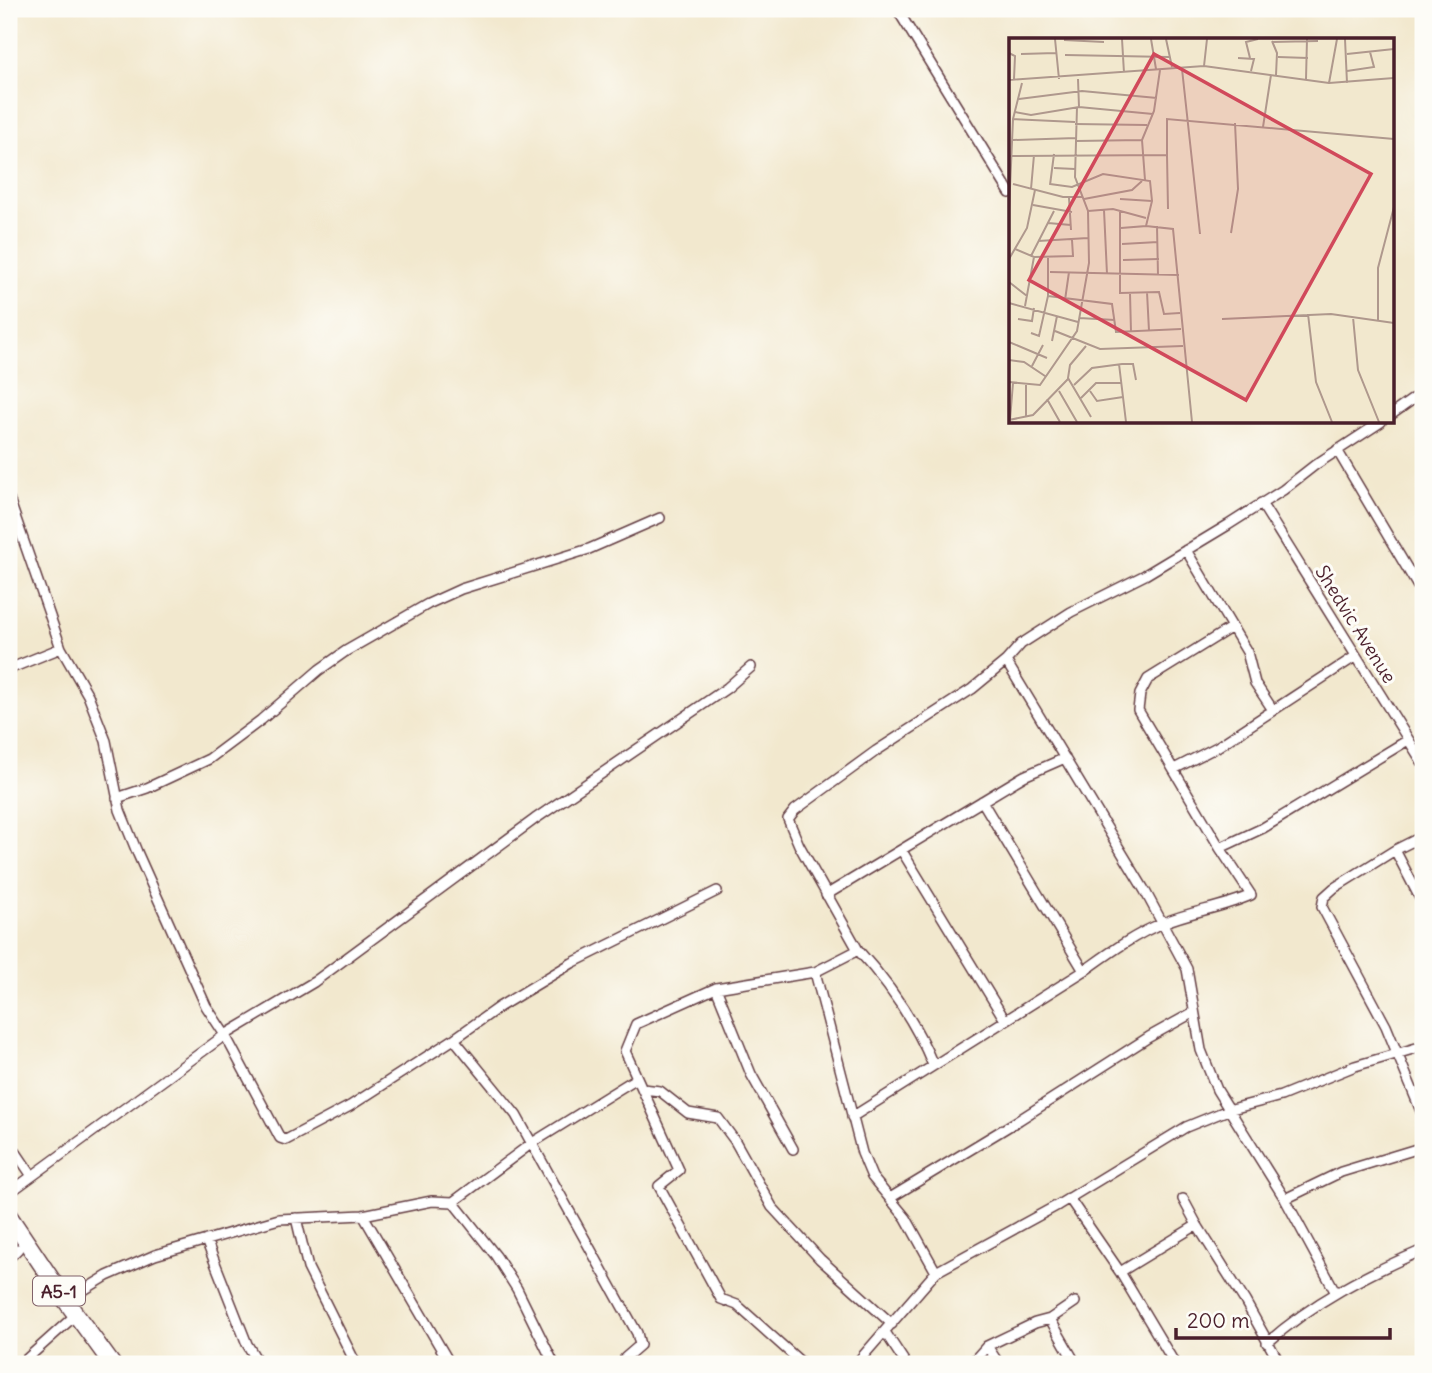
<svg xmlns="http://www.w3.org/2000/svg" width="1432" height="1373" font-family="Delius,sans-serif">
	<rect width="100%" height="100%" fill="#fdfcf7"/>
	<filter id="ink" filterUnits="userSpaceOnUse"><feTurbulence type="fractalNoise" baseFrequency=".0143" numOctaves="2"/><feDisplacementMap in="SourceGraphic" scale="14" xChannelSelector="R" yChannelSelector="G"/><feConvolveMatrix kernelMatrix="1 2 1 2 8 2 1 2 1" color-interpolation-filters="sRGB"/></filter>
	<filter id="wash" filterUnits="userSpaceOnUse"><feTurbulence type="fractalNoise" baseFrequency=".00686" numOctaves="4" result="noise"/><feDisplacementMap in="SourceGraphic" scale="28" xChannelSelector="R" yChannelSelector="G"/><feGaussianBlur stdDeviation="1.57" result="paint"/><feColorMatrix in="noise" values="0 0 0 0 0 0 0 0 0 0 0 0 0 0 0 0 0 1.4 0 .05"/><feComposite in="paint" operator="in"/></filter>
	<g filter="url(#wash)">
		<rect width="100%" height="100%" fill="#f2e8ce"/>
	</g>
	<g filter="url(#ink)">
		<g fill="none" stroke-linecap="round" stroke-linejoin="round">
			<!-- street casing -->
			<g stroke="#633d43" stroke-width="12">
				<path id="street" d="M 897,9 L 1010,193
					M 1392,414 L 1423,392
					M 1337,450 L 1423,595
					M 9,499 L 61,648 L 88,695 L 106,741 L 120,810 L 137,852 L 206,1006 L 225,1035 L 280,1138 L 286,1140 L 350,1106 L 454,1039
					M 1261,503 L 1423,763
					M 1232,627 L 1247,652 L 1255,683 L 1273,710
					M 1006,661 L 1145,891 L 1187,969 L 1201,1050 L 1217,1090 L 1285,1199 L 1336,1293
					M 9,669 L 61,648
					M 1174,769 L 1217,747 L 1356,656
					M 117,798 L 147,788 L 209,759 L 261,720 L 319,670 L 346,651 L 428,604 L 461,589 L 589,549 L 660,518
					M 982,801 L 1084,971
					M 1423,836 L 1395,850 L 1334,888 L 1324,897 L 1322,907 L 1386,1026 L 1423,1116
					M 1220,848 L 1263,828 L 1408,740
					M 1395,850 L 1423,904
					M 902,851 L 1005,1020
					M 826,895 L 1024,776 L 1065,758
					M 858,950 L 799,845 L 788,819 L 795,810 L 876,751 L 972,689 L 1006,661 L 1021,644 L 1071,612 L 1145,575 L 1228,525 L 1283,490 L 1315,465 L 1381,422
					M 815,972 L 862,1153 L 872,1177 L 906,1218 L 936,1272
					M 716,988 L 751,1074 L 793,1149
					M 643,1089 L 660,1091 L 688,1113 L 718,1118 L 735,1141 L 772,1207 L 820,1259 L 892,1324
					M 852,1117 L 1084,971 C 1108,954 1135,934 1163,923 C 1192,911 1222,908 1251,895 L 1220,848 L 1138,710 L 1140,694 L 1148,679 L 1232,627 L 1186,550
					M 9,1142 L 32,1176
					M 9,1193 L 225,1035 L 314,982 L 535,819 L 727,688 L 751,667
					M 890,1198 L 1019,1120 L 1149,1037 L 1194,1012
					M 1069,1198 L 1120,1272 L 1175,1364
					M 1183,1199 L 1197,1225
					M 1285,1199 L 1341,1172 L 1423,1147
					M 453,1202 L 496,1256 L 517,1289 L 554,1364
					M 363,1215 L 450,1364
					M 296,1218 L 308,1268 L 356,1364
					M 206,1240 L 247,1344 L 259,1364
					M 9,1258 L 18,1249
					M 1120,1272 L 1197,1225 L 1245,1301 L 1280,1364
					M 66,1301 L 107,1276 L 155,1255 L 279,1219 L 363,1215 L 432,1201 L 453,1202 L 532,1143 L 637,1078
					M 1050,1319 L 1076,1364
					M 885,1332 L 906,1364
					M 1267,1343 C 1313,1302 1367,1274 1423,1250
					M 987,1346 L 999,1364
					M 21,1364 L 70,1320
					M 623,1364 L 625,1358 L 640,1345 L 637,1333 L 516,1115 L 454,1039 L 499,1007 L 572,963 L 717,891
					M 803,1364 L 737,1305 L 721,1299 L 659,1186 L 679,1170 L 625,1051 L 636,1024 L 716,988 L 815,972 L 858,950 C 888,983 916,1023 933,1065
					M 856,1364 L 936,1272 L 1058,1205 L 1186,1127 L 1228,1110 L 1281,1096 L 1355,1066 L 1423,1046
					M 971,1364 L 987,1346 L 1035,1323 L 1050,1319 L 1075,1302"/>
			</g>
			<!-- highway casing -->
			<g stroke="#633d43" stroke-width="19">
				<path id="highway" d="M 9,1216 L 66,1301 L 112,1364"/>
			</g>
			<!-- street -->
			<use href="#street" stroke="#fff" stroke-width="9"/>
			<!-- highway -->
			<use href="#highway" stroke="#fff" stroke-width="16"/>
		</g>
	</g>
	<g text-anchor="middle" dominant-baseline="central" stroke-width="6" stroke-linejoin="round" paint-order="stroke">
		<!-- shield labels -->
		<rect fill="#fdfcf7" stroke="#806168" stroke-width="2" x="33" y="1276.5" width="52" height="29" rx="5"/>
		<g font-size="18" font-weight="bold" fill="#4a1f2b">
			<text x="59" y="1291">A5-1</text>
		</g>
		<!-- street labels -->
		<g font-size="19" fill="#4a1f2b" stroke="#fdfcf7">
			<text transform="translate(1356 624) rotate(58)">Shedvic Avenue</text>
		</g>
	</g>
	<!-- overview -->
	<g transform="translate(1009 38)">
		<rect width="385" height="385" fill="#f2e8ce"/>
		<path fill="none" stroke="#af988d" stroke-width="2" d="M 46,1 L 50,41M 113,1 L 115,35M 142,1 L 147,31M 157,1 L 163,29M 336,1 L 338,45M 55,2 L 95,4M 263,3 L 268,15 L 267,37M 263,4 L 309,3M 0,15 L 6,18 L 5,41M 12,16 L 47,15M 338,16 L 385,11M 56,17 L 160,19M 269,19 L 299,20M 229,20 L 245,21 L 242,33M 241,20 L 237,4 L 249,1M 195,28 L 198,1M 173,31 L 191,196M 338,33 L 365,29 L 361,14M 69,41 L 70,69M 297,41 L 298,1M 0,42 L 195,28 L 320,45 L 385,40M 320,45 L 328,1M 10,61 L 73,53 L 148,60M 6,74 L 22,77 L 70,69 L 144,76M 4,81 L 66,84M 66,86 L 138,87M 254,89 L 262,37M 4,102 L 67,100M 67,103 L 133,102M 158,117 L 158,81 L 385,101M 0,118 L 158,117 L 159,171M 45,130 L 66,131M 136,142 L 133,102 L 145,73 L 151,32M 4,146 L 54,159 L 74,159M 41,146 L 63,149 L 94,136 L 141,143 L 143,163 L 137,188 L 112,190M 41,147 L 45,116M 22,151 L 25,117M 60,160 L 62,192M 75,161 L 123,152 L 133,143M 111,161 L 143,163M 24,167 L 63,174M 95,172 L 98,236M 0,173 L 4,81 L 13,45M 79,173 L 104,171 L 137,180M 111,173 L 111,255 L 150,254 L 155,276 L 171,275M 39,185 L 62,187M 137,188 L 164,191 L 183,384M 148,188 L 149,238M 222,195 L 229,151 L 226,85M 29,203 L 79,200M 113,206 L 149,204M 6,211 L 25,219 L 64,218 L 63,202M 22,218 L 45,173M 0,221 L 18,190 L 26,152M 114,222 L 150,221M 41,234 L 170,237M 0,244 L 18,258M 138,254 L 140,293M 121,255 L 122,294M 39,258 L 103,266 L 107,294 L 172,291M 56,262 L 60,234M 0,265 L 69,284M 16,268 L 25,219M 299,276 L 307,344 L 323,384M 344,279 L 349,332 L 370,384M 70,280 L 106,282M 9,281 L 23,283 L 25,270M 213,281 L 322,276 L 385,285M 369,282 L 369,230 L 385,169M 46,293 L 91,311 L 174,308M 22,295 L 30,298 L 39,258 L 39,219M 43,303 L 48,278M 0,304 L 38,320M 77,308 L 61,327 L 59,340 L 82,379M 0,322 L 15,324 L 36,338M 110,326 L 117,384M 23,328 L 34,307M 0,344 L 31,347 L 68,293 L 80,225 L 79,173 L 66,139 L 68,69M 17,347 L 17,379M 65,347 L 83,330 L 113,326 L 124,326 L 127,342M 50,353 L 68,384M 81,353 L 88,363 L 114,359M 72,360 L 87,345 L 112,345M 38,361 L 51,384M 0,382 L 24,377 L 59,341M 1,382 L 4,345"/>
		<path fill="#d1495b" fill-opacity="0.15" stroke="#d1495b" stroke-width="3.5" d="M 145,16 L 362,136 L 237,362 L 20,242 Z"/>
		<rect width="385" height="385" fill="none" stroke="#4a1f2b" stroke-width="3.5"/>
	</g>
	<!-- margin -->
	<rect width="1432" height="1373" fill="none" stroke="#fdfcf7" stroke-width="35"/>
	<!-- scale -->
	<path d="M1176 1328v10h214v-10" fill="none" stroke="#4a1f2b" stroke-width="3.5"/>
	<text x="1187" y="1328" font-size="21" fill="#4a1f2b" stroke="#fdfcf7" stroke-width="5" paint-order="stroke">200 m</text>
</svg>
